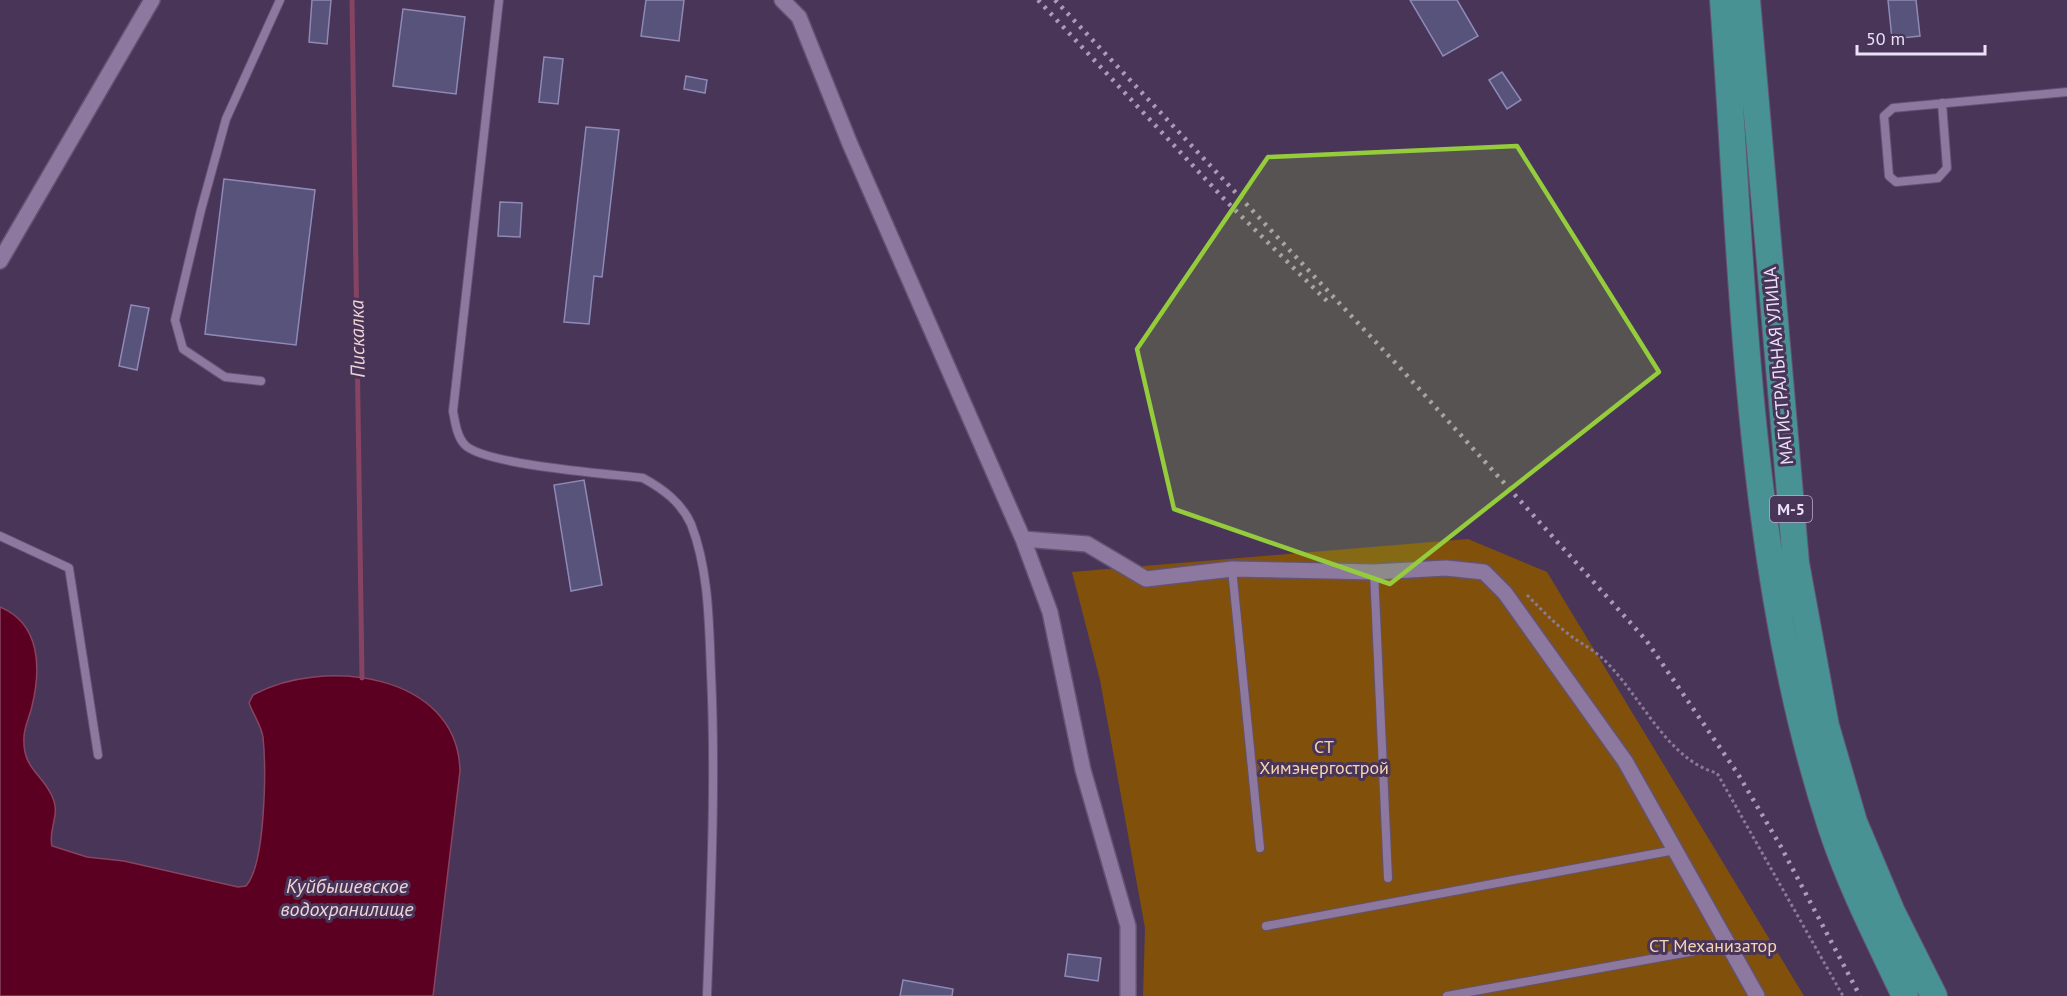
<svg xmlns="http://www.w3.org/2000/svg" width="2067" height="996" font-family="'PT Sans',sans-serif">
	<rect width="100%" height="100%" fill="#483558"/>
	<!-- green -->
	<path fill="#81510c" d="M 1468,539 L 1547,572 L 1804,996 L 1143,996 L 1145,928 L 1100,680 L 1072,572 Z"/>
	<!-- water -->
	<path fill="#5c0022" stroke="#874462" stroke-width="1.5" d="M 0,607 C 41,624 41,669 32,706 C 30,716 24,727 24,737 C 22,771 45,774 54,801 C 59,817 48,831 52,846 L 87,857 L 124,861 L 238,887 L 246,886 C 266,863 266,767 263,737 C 261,725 253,714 249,703 L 253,695 C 321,657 458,672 460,771 L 433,996 L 0,996 Z"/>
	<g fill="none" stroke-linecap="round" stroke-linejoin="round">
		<!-- stream -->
		<path stroke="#874462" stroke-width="5" d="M 352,0 L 362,678"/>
	</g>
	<!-- building -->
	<path fill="#58537b" stroke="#8e8ab5" stroke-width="1.5" d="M 312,0 L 331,0 L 327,44 L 309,42 Z
		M 646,0 L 684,0 L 679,41 L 641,36 Z
		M 1410,0 L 1457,0 L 1478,36 L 1443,56 Z
		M 1888,0 L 1916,0 L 1920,36 L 1892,39 Z
		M 403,9 L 465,17 L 456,94 L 393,86 Z
		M 544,57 L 563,59 L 558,104 L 539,102 Z
		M 1502,72 L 1521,100 L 1507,109 L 1489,80 Z
		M 686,76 L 707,80 L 705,93 L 684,89 Z
		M 586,127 L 619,130 L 602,277 L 594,276 L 589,324 L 564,322 Z
		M 224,179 L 315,190 L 296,345 L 205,334 Z
		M 500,202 L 522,203 L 520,237 L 498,236 Z
		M 131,305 L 149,308 L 137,370 L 119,366 Z
		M 584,480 L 602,585 L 571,591 L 554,485 Z
		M 1068,954 L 1101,958 L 1098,981 L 1065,976 Z
		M 903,980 L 953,989 L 952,996 L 900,996 Z"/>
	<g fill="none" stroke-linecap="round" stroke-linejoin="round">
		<!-- service casing -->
		<g stroke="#635270" stroke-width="10">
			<path id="service" d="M 499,0 L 453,411 C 455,422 457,437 465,445 C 485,465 610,474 643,478 C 663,489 681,502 691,524 C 709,570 709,624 711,673 C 716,780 711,888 707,996
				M 1942,103 L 1947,168 L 1938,178 L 1896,182 L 1889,176 L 1884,116 L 1893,108 L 2067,92
				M 261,381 L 225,377 L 183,349 L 175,320 L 201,210 L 226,119 L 280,0
				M 0,536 L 69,568 L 98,755
				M 1232,569 L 1260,848
				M 1374,572 L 1388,878
				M 1266,926 L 1675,850
				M 1447,996 L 1728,945"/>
		</g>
		<!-- minor casing -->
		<g stroke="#635270" stroke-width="18">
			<path id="minor" d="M 782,0 L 799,17 L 850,144 L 1023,539 L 1050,612 L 1083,770 L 1128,926 L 1128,996
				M 0,261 L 152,0
				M 1023,539 L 1087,544 L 1146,579 L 1232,569 L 1374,572 L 1446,568 L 1484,572 L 1505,593 L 1625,761 L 1757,996"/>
		</g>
		<!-- trunk casing -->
		<g stroke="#635270" stroke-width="28">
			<path id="trunk" d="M 1723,0 C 1743,271 1746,568 1831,827 C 1850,885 1879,941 1905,996
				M 1747,0 L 1796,563 L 1826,726 L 1854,822 L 1892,912 L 1934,996"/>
		</g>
		<!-- path -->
		<path stroke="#897a97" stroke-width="3" stroke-dasharray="3 3" stroke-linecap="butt" d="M 1527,595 C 1540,608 1553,622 1567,633 C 1578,642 1591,648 1601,657 C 1639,691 1666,760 1717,773 L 1843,996"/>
		<!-- service -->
		<use href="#service" stroke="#8d789f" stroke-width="8"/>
		<!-- minor -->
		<use href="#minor" stroke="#8d789f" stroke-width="15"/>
		<!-- trunk -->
		<use href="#trunk" stroke="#489294" stroke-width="26"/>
		<!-- rail -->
		<path stroke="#aa9cb7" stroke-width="4.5" stroke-dasharray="3 6" stroke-linecap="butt" d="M 1038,0 L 1226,201 L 1331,305
			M 1055,0 L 1402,370 L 1646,640 L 1738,774 L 1780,845 L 1860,996"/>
	</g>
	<!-- marked area -->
	<path fill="#94cc3c" fill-opacity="0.2" stroke="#94cc3c" stroke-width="4.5" stroke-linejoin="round" d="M 1517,146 L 1659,372 L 1390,584 L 1174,509 L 1137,349 L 1268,157 Z"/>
	<g text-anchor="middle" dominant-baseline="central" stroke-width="6" stroke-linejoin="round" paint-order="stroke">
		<!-- shield labels -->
		<rect fill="#483558" stroke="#bbadc7" stroke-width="1.5" x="1770" y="496" width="42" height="26" rx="4.5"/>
		<g font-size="16" font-weight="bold" fill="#ece1f7">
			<text x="1791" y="509">М-5</text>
		</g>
		<!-- street labels -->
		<g font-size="18" fill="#ece1f7" stroke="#483558">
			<text transform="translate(1778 366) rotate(-95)">МАГИСТРАЛЬНАЯ УЛИЦА</text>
		</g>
		<!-- park labels -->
		<g font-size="18" fill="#f6d5b1" stroke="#483558">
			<text x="1324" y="746">СТ<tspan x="1324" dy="21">Химэнергострой</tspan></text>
			<text x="1713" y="945">СТ Механизатор</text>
		</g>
		<!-- water labels -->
		<g font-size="20" font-style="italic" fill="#eed3d6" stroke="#483558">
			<text transform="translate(357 339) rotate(-91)">Пискалка</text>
			<text x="347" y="886">Куйбышевское<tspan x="347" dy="23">водохранилище</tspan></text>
		</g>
	</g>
	<!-- scale -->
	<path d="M1857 45v9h128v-9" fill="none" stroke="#ece1f7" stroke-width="3"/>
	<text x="1866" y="45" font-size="18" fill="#ece1f7" stroke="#483558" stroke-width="4.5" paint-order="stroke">50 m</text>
</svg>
